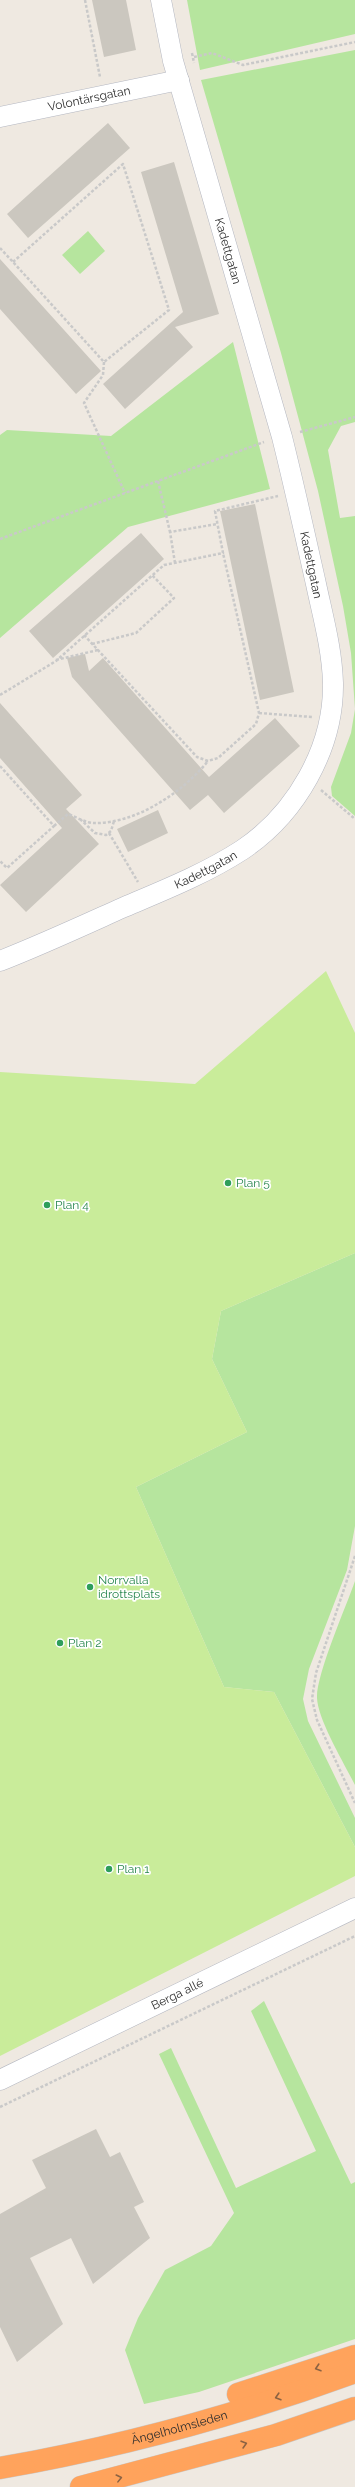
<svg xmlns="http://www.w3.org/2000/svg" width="355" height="2487" font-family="Raleway,sans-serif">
	<rect width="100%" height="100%" fill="#efe9e1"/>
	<!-- green -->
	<path fill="#b6e59e" d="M 187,0 L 355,0 L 355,34 L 200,70 Z
		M 355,50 L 355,422 L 341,426 L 328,450 L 340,518 L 355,516 L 355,816 L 332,796 L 331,787 L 351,733 L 355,709 L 351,653 L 343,606 L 318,491 L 281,353 L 201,80 Z
		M 88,231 L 105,251 L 80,274 L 62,255 Z
		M 233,342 L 270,489 L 128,527 L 0,638 L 0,435 L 7,430 L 111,436 Z
		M 355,1253 L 355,1526 L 347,1570 L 309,1669 L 303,1699 L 308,1721 L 355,1818 L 355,1847 L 274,1692 L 224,1687 L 136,1487 L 247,1432 L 212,1359 L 221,1311 Z
		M 355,1581 L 355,1785 C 344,1763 318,1720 317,1698 C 316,1675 346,1607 355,1581 Z
		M 264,2001 L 351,2184 L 355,2182 L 355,2339 L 199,2392 L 144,2404 L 125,2350 L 138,2318 L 165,2270 L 211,2246 L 234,2213 L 159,2054 L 171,2048 L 236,2188 L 316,2151 L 251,2011 Z"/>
	<!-- pitch -->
	<path fill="#c9ec9a" d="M 326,971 L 355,1033 L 355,1253 L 221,1311 L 212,1359 L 247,1432 L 136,1487 L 224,1687 L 274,1692 L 355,1847 L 355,1876 L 0,2056 L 0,1072 L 195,1084 Z"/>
	<!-- building -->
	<path fill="#cbc7bf" d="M 92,0 L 126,0 L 136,50 L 104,57 Z
		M 108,123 L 130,148 L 28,238 L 7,214 Z
		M 174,162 L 219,314 L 175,327 L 193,347 L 125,409 L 103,384 L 183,312 L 141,172 Z
		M 0,259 L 101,371 L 76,394 L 0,309 Z
		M 255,504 L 294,692 L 260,700 L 220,511 Z
		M 141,533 L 164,559 L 53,658 L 29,631 Z
		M 85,654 L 89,671 L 103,658 L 209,777 L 275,718 L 300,746 L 224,813 L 208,795 L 190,810 L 72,677 L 67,658 Z
		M 0,703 L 82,795 L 66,809 L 99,844 L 26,912 L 0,885 L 62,828 L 0,758 Z
		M 158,810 L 168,833 L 128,852 L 117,829 Z
		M 96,2129 L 110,2157 L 120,2152 L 144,2202 L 134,2207 L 150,2238 L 93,2284 L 71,2238 L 30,2258 L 63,2324 L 17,2362 L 0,2327 L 0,2214 L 46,2188 L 32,2160 Z"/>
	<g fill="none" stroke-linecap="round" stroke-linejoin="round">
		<!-- street casing -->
		<g stroke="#b4b7c1" stroke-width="21">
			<g id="street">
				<path id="s1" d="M 0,117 L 179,80"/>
				<path id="s2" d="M 0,961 C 41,945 82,926 122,908 C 162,891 205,874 242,850 C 296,814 334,748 333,683 C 332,649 323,617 316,584 C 305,535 294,485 282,437 L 173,61 L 161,0"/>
				<path id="s3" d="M 0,2080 L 355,1908"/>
			</g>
		</g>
		<!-- highway casing -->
		<g stroke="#c9c9c9" stroke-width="23">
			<g id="highway">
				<path d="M 238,2394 L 355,2356"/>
				<path id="s4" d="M 0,2468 C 120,2447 241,2414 355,2372"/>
				<path d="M 81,2487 L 276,2435 L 355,2408"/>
			</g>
		</g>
		<!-- path -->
		<path stroke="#c9c9c9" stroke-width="2.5" stroke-dasharray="3 2" stroke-linecap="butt" d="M 85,0 L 100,77
			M 192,53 L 194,63
			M 194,57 L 212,53 L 243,65 L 355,42
			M 0,248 L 13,262 L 104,362 L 169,310 L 123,164 L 13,262
			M 104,362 L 103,375 L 84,403 L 125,493
			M 300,432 L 355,417
			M 158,481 L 170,532
			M 0,539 L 264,442
			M 175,563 L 170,532 L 217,524
			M 84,635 L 197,757 L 208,761 L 218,758 L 256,724 L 259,713 L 223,553
			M 92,644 L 136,633 L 174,598 L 152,575
			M 56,660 L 98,650
			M 0,695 L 56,661 L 164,565 L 223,553 L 215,511 L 278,496
			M 259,713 L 312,717
			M 0,766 L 54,826 L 7,868 L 0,861
			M 321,790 L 355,819
			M 80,819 L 95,833 L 106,835 L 111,831 L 114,821
			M 54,826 L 68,814 C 76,817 86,823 94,823 C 136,824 183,792 208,761
			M 109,833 L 138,882
			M 355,1556 L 316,1673 L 312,1699 L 317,1720 L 355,1803
			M 0,2107 L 355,1936"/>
		<!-- street -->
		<use href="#street" stroke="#fff" stroke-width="20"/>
		<!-- highway -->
		<use href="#highway" stroke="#ffa35c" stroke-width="22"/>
	</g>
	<!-- one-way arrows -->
	<defs><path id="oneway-chevron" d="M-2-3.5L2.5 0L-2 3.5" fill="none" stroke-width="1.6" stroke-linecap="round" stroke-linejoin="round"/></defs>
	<g stroke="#8c6343">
		<use href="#oneway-chevron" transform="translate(318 2368) rotate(162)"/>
		<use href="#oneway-chevron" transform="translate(278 2397) rotate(163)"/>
		<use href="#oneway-chevron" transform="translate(244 2444) rotate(-16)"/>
		<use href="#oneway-chevron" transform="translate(119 2478) rotate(-14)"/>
	</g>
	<!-- markers -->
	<g fill="#2e9e5b" stroke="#fff" stroke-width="1.5">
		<circle cx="228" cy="1183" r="4"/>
		<circle cx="47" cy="1205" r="4"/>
		<circle cx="90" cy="1587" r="4"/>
		<circle cx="60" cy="1643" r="4"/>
		<circle cx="109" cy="1869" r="4"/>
	</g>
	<g text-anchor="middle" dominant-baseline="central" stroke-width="3.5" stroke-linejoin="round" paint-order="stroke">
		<!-- street labels -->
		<g font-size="12" fill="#2e2e2e" stroke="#fff">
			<text stroke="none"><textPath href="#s1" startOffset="91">Volontärsgatan</textPath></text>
			<text transform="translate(228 251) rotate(74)">Kadettgatan</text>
			<text transform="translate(311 565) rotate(78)">Kadettgatan</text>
			<text stroke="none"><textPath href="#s2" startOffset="225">Kadettgatan</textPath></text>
			<text stroke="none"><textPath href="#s3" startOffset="197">Berga allé</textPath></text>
			<text stroke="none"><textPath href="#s4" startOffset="184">Ängelholmsleden</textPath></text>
		</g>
		<!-- leisure labels -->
		<g font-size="12" fill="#27864d" stroke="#fff" text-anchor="start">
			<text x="236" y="1183">Plan 5</text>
			<text x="55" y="1205">Plan 4</text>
			<text x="98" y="1580">Norrvalla<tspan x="98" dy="14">idrottsplats</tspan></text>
			<text x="68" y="1643">Plan 2</text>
			<text x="117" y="1869">Plan 1</text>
		</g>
	</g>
</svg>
